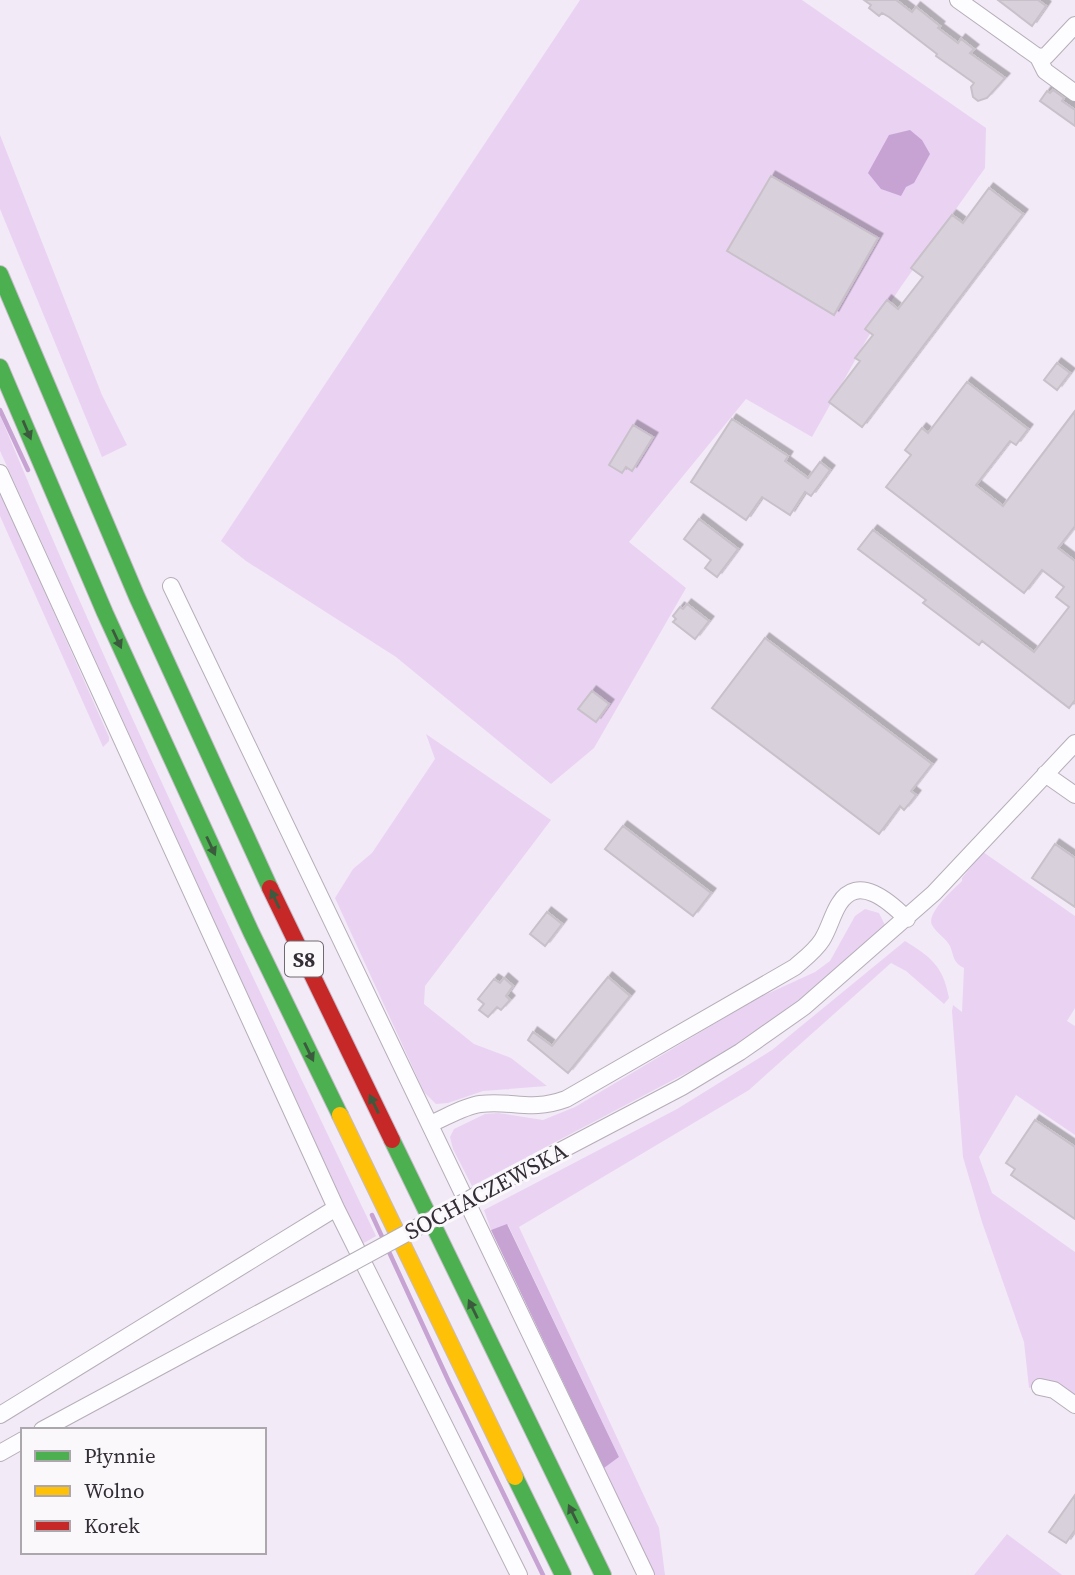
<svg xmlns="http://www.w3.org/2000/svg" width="1075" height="1575" font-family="'Source Serif 4',serif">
	<defs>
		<filter id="shadow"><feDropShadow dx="4.5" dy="-4.5" stdDeviation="0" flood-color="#0004"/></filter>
	</defs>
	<rect width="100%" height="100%" fill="#f3eaf7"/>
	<!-- green -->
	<path fill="#ead2f3" d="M 580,0 L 802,0 L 986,128 L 985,168 L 900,288 L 868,337 L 812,437 L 746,399 L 629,542 L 686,588 L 594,748 L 551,784 L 396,657 L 246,561 L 221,541 Z
		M 0,135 L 102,395 L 127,445 L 102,457 L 0,209 Z
		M 0,415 C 115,693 247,964 376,1236 L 362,1244 L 0,451 Z
		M 0,491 L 109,737 L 109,741 L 103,747 L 0,516 Z
		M 426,734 L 551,820 L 425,986 L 424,1004 L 474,1044 L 511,1058 L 547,1086 L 483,1091 L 448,1103 L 436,1104 L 424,1092 L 335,898 L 353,869 L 372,853 L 435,759 Z
		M 983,852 L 1075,916 L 1075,1008 L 1067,1021 L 1075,1026 L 1075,1135 L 1016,1095 L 979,1157 L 992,1193 L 1075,1252 L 1075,1400 L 1049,1382 L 1029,1388 L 1024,1342 L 982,1222 L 963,1157 L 952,1011 L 953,1005 L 962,1012 L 964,968 C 953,963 954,956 950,946 C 946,938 936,933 932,925 C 926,913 954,889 962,881 L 962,878 Z
		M 865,909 L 879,913 L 885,925 L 879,937 L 776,1020 L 711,1060 L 472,1186 L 453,1149 L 450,1137 L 454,1129 L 485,1114 L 498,1113 L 543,1120 L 575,1107 L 756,999 L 815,972 L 830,961 L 855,916 Z
		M 905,941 C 932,958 943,966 949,998 L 944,1004 L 906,971 L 891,963 L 749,1090 L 519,1227 L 659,1528 L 665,1575 L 655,1575 L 604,1468 L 619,1457 L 508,1225 L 491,1230 L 484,1210 L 677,1109 L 772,1050 Z
		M 1007,1534 L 1062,1575 L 974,1575 Z"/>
	<!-- water -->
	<path fill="#c6a3d3" d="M 910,130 L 922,140 L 930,154 L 914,183 L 906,187 L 901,196 L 881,189 L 868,173 L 889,135 Z
		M 507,1224 L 619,1457 L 604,1468 L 491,1230 Z"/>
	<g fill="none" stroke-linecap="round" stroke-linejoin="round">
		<!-- stream -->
		<path stroke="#c6a3d3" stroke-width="4.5" d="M 0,410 L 28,470
			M 372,1215 L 449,1382 L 543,1575"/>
	</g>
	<!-- building -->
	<path fill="#d8d1db" stroke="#c8c1ca" stroke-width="2" filter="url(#shadow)" d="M 864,0 L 896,0 L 912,12 L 916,7 L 940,26 L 938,28 L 958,43 L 961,39 L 974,49 L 970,53 L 1005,78 L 987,98 L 978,101 L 973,97 L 971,87 L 974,83 L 936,56 L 937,54 L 889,17 L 882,13 L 879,16 L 869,8 L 871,5 Z
		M 998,0 L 1038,0 L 1046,6 L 1032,26 Z
		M 1053,90 L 1064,98 L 1062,101 L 1075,110 L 1075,126 L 1040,101 L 1047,91 L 1050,93 Z
		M 771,176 L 878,238 L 834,315 L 727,251 Z
		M 989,188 L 1023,214 L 862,427 L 829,402 L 860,361 L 855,358 L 873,335 L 865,329 L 887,300 L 898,309 L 923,277 L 911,268 L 952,215 L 963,223 Z
		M 1057,363 L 1070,373 L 1057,390 L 1044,380 Z
		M 967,382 L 1028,429 L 1016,445 L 1010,441 L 976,485 L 1003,506 L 1075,411 L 1075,526 L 1058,548 L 1075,561 L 1075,700 L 1069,708 L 982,641 L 979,645 L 923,603 L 926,600 L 858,549 L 873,530 L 1034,652 L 1069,607 L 1056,597 L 1064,587 L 1042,570 L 1024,593 L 886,487 L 911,455 L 905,450 L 922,428 L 928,433 Z
		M 732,419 L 788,456 L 785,461 L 808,478 L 820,462 L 830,470 L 811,496 L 805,492 L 790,515 L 762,497 L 746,520 L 691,482 Z
		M 633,425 L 653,437 L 634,468 L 632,471 L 626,467 L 622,473 L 609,465 Z
		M 699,519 L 738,549 L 717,577 L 705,568 L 711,560 L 684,539 Z
		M 687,604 L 709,621 L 695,639 L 673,622 L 676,619 L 673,616 L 680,607 L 683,609 Z
		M 765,638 L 932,764 L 911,791 L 916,795 L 909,804 L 904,810 L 900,806 L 879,834 L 712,708 Z
		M 592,691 L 609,704 L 596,722 L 578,709 Z
		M 623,826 L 711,893 L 693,916 L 605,849 Z
		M 1055,844 L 1075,858 L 1075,907 L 1032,878 Z
		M 547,912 L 562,924 L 545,946 L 530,934 Z
		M 608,977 L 630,996 L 568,1073 L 528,1040 L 533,1032 L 552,1046 Z
		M 504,978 L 513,986 L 506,996 L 510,1000 L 501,1010 L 497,1007 L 488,1017 L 479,1010 L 484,1004 L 478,999 L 494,979 L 500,983 Z
		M 1035,1120 L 1075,1147 L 1075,1219 L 1011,1175 L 1015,1169 L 1006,1163 Z
		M 1075,1495 L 1075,1530 L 1066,1543 L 1049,1532 Z"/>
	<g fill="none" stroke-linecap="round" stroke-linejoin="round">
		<!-- street casing -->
		<g stroke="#b5aeb8" stroke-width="18">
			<path id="street" d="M 958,0 L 1038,57 L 1046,56 L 1075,25
				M 1038,57 L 1045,71 L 1075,93
				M 0,473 L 336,1208 L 519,1575
				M 171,586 L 646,1575
				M 1045,774 L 1075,795
				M 430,1124 C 445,1118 464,1106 480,1104 C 514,1100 530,1112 566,1099 L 795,967 C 804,959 815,951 822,940 C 829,929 832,915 839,904 C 858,873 890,902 907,919
				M 499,1183 L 682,1087 L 740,1052 L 804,1007 L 934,893 L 1075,743
				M 1040,1387 L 1054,1390 L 1075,1405
				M 0,1415 L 336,1208
				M 42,1430 L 326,1277
				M 0,1453 L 23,1440"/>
		</g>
		<!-- fast casing -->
		<g stroke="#c6bcca" stroke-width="18">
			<path id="fast" d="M 0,274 L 137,597 L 270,888
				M 0,367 L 105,613 L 251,932 L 340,1115
				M 392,1140 L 603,1575
				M 515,1477 L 563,1575"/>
		</g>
		<!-- slow casing -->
		<g stroke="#c6bcca" stroke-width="18">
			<path id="slow" d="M 340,1115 L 515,1477"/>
		</g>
		<!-- jam casing -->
		<g stroke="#c6bcca" stroke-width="18">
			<path id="jam" d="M 270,888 L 392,1140"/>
		</g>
		<!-- street -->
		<use href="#street" stroke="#fdfcfe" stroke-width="16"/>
		<!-- fast -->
		<use href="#fast" stroke="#4caf50" stroke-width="16"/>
		<!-- slow -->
		<use href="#slow" stroke="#ffc107" stroke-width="16"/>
		<!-- jam -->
		<use href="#jam" stroke="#c62828" stroke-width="16"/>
		<!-- street-bridge casing -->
		<g stroke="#b5aeb8" stroke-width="18" stroke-linecap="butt">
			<path id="street-bridge" d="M 326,1277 L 499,1183"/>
		</g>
		<!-- street-bridge -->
		<use href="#street-bridge" stroke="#fdfcfe" stroke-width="16"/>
	</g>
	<!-- one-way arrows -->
	<defs><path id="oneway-solid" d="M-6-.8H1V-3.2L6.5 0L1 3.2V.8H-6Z" transform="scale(1.75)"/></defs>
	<g fill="#3c5a3e">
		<use href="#oneway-solid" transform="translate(27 430) rotate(67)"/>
		<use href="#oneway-solid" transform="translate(117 639) rotate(65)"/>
		<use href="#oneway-solid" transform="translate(211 846) rotate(65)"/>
		<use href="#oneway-solid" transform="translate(275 899) rotate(-115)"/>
		<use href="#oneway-solid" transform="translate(309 1052) rotate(64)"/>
		<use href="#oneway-solid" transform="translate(374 1104) rotate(-116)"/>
		<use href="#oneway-solid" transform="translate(473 1309) rotate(-116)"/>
		<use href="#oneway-solid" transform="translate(573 1514) rotate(-116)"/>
	</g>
	<g text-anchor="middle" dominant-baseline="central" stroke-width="6" stroke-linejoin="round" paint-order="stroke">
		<!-- shield labels -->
		<rect fill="#fbf8fc" stroke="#6f6a71" stroke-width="2" x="285" y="941.5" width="38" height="35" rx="5"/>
		<g font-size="21" font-weight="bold" fill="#332d35">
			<text x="304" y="959">S8</text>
		</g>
		<!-- street labels -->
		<g font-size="23" fill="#332d35" stroke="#fbf8fc">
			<text transform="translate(486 1191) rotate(-28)">SOCHACZEWSKA</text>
		</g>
	</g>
	<!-- legend -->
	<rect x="21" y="1428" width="245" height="126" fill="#fbf8fc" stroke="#aba7ac" stroke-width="2"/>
	<rect x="35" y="1451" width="35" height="10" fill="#4caf50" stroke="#aba7ac" stroke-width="2"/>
	<text x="84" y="1463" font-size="21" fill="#332d35">Płynnie</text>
	<rect x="35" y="1486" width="35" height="10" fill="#ffc107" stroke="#aba7ac" stroke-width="2"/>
	<text x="84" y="1498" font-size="21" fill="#332d35">Wolno</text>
	<rect x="35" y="1521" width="35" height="10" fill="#c62828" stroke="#aba7ac" stroke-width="2"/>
	<text x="84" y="1533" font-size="21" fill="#332d35">Korek</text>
</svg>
